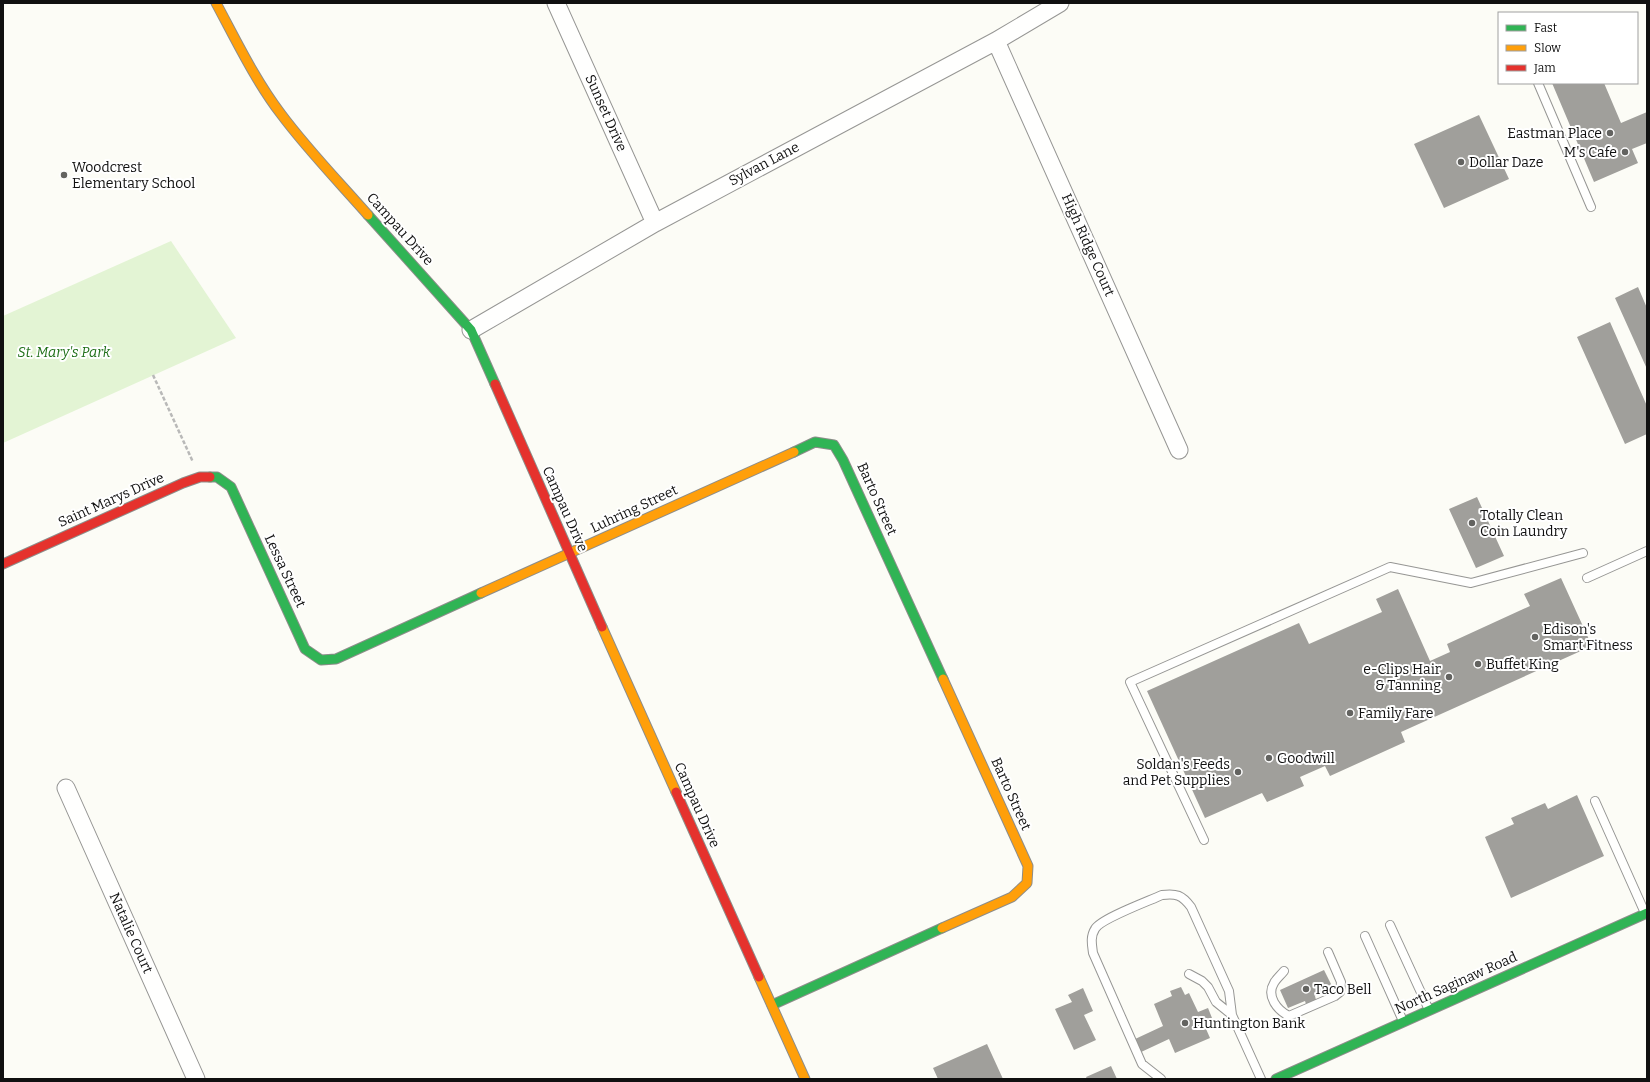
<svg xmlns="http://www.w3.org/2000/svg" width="1650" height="1082" font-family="Bitter,serif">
	<rect width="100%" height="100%" fill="#fcfcf6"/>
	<!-- green -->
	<path fill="#e3f4d4" d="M 171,241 L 236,338 L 3,443 L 3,316 Z"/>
	<!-- building -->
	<path fill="#a09f9b" d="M 1552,83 L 1604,83 L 1621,123 L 1647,112 L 1647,143 L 1632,149 L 1638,163 L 1594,182 Z
		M 1479,115 L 1509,179 L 1444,208 L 1414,144 Z
		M 1638,287 L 1647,308 L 1647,369 L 1615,298 Z
		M 1610,322 L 1647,406 L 1647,434 L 1625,444 L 1577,337 Z
		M 1477,497 L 1504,556 L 1476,568 L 1449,509 Z
		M 1561,578 L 1592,646 L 1401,732 L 1405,742 L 1330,776 L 1325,766 L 1300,777 L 1304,786 L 1267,802 L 1262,793 L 1205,818 L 1147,691 L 1299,623 L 1309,644 L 1382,612 L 1376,599 L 1398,589 L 1430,661 L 1450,652 L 1447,644 L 1530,606 L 1524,594 Z
		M 1577,795 L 1604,856 L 1511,898 L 1485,837 L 1514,824 L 1511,818 L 1545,803 L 1548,809 Z
		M 1324,970 L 1333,988 L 1315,996 L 1316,1000 L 1306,1004 L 1305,1001 L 1288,1008 L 1280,990 Z
		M 1181,987 L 1185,995 L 1189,993 L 1198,1012 L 1208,1008 L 1212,1018 L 1203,1022 L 1210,1038 L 1175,1053 L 1169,1039 L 1139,1053 L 1133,1040 L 1163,1026 L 1154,1004 L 1172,996 L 1170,991 Z
		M 1083,988 L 1093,1011 L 1084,1015 L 1096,1040 L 1074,1050 L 1055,1009 L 1072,1002 L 1068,995 Z
		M 987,1044 L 1003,1079 L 938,1079 L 933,1068 Z
		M 1111,1066 L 1117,1079 L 1087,1079 L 1086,1077 Z"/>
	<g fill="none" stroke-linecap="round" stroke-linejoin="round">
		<!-- lane casing -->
		<g stroke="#969694" stroke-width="10">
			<path id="lane" d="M 1538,83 L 1591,207
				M 1587,578 L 1647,551
				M 1595,801 L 1645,913
				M 1204,840 L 1130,682 L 1390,567 L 1471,583 L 1583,553
				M 1390,925 L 1429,1010
				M 1365,936 L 1403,1021
				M 1284,971 C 1281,975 1276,979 1274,983 C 1266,996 1277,1010 1289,1016 L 1335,996 L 1340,992 L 1341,982 L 1328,952
				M 1189,974 L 1202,981 L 1208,987 L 1216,1002 L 1232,1015
				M 1161,1079 L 1142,1064 L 1093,953 C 1092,945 1090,937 1095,929 C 1100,919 1149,901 1162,895 C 1176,893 1182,895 1191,907 L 1229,991 L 1232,1015 L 1261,1079"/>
		</g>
		<!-- street casing -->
		<g stroke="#969694" stroke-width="19">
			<path id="street" d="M 556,3 L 655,223
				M 996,41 L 1179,450
				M 471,330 L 655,223 L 996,41 L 1060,3
				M 66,788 L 196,1079"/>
		</g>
		<!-- fast casing -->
		<g stroke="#8d8d8a" stroke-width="11">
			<path id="fast" d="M 368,215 L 471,330 L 495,384
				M 794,452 L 815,442 L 834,445 L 843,460 L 943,679
				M 210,477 L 217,477 L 231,487 L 305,649 L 321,660 L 336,659 L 481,593
				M 772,1005 L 942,928
				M 1276,1079 L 1647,913"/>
		</g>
		<!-- slow casing -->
		<g stroke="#8d8d8a" stroke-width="11">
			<path id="slow" d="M 216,3 C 236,40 255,80 281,114 C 307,149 339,182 368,215
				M 481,593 L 794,452
				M 602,627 L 676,792
				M 942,928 L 1012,897 L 1027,883 L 1028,866 L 943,679
				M 759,977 L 805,1079"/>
		</g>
		<!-- jam casing -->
		<g stroke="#8d8d8a" stroke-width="11">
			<path id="jam" d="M 495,384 L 602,627
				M 3,564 L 183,483 L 200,477 L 210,477
				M 676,792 L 759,977"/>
		</g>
		<!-- path -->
		<path stroke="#b9b9b8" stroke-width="2.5" stroke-dasharray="4 2" stroke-linecap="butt" d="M 153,375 L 193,462"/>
		<!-- lane -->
		<use href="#lane" stroke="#fffffe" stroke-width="8"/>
		<!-- street -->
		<use href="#street" stroke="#fffffe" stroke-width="17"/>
		<!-- fast -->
		<use href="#fast" stroke="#30b455" stroke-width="9"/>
		<!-- slow -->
		<use href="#slow" stroke="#ff9f0a" stroke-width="9"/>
		<!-- jam -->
		<use href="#jam" stroke="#e5322d" stroke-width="9"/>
	</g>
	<!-- markers -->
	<g fill="#636360" stroke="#fff" stroke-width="1.5">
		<circle cx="1610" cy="133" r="4"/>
		<circle cx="1625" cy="152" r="4"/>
		<circle cx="1461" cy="162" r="4"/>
		<circle cx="64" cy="175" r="4"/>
		<circle cx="1472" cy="523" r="4"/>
		<circle cx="1535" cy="637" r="4"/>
		<circle cx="1478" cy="664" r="4"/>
		<circle cx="1449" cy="677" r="4"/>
		<circle cx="1350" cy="713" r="4"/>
		<circle cx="1269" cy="758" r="4"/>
		<circle cx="1238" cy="772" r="4"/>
		<circle cx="1306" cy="989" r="4"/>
		<circle cx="1185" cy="1023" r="4"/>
	</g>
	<g text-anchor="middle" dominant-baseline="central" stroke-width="4" stroke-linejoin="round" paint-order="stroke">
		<!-- street labels -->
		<g font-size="14" fill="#101010" stroke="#fff">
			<text transform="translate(606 113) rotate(66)">Sunset Drive</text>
			<text transform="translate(764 164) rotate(-28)">Sylvan Lane</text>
			<text transform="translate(400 229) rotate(48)">Campau Drive</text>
			<text transform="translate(1088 245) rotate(66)">High Ridge Court</text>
			<text transform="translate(877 499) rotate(66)">Barto Street</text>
			<text transform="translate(111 500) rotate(-24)">Saint Marys Drive</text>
			<text transform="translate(565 509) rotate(66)">Campau Drive</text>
			<text transform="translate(634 509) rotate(-25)">Luhring Street</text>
			<text transform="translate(285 571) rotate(65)">Lessa Street</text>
			<text transform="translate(1011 794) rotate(66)">Barto Street</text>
			<text transform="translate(697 805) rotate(66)">Campau Drive</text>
			<text transform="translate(131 933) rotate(66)">Natalie Court</text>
			<text transform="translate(1456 983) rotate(-24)">North Saginaw Road</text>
		</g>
		<!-- poi labels -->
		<g font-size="14" fill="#101010" stroke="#fff" text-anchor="start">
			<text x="1602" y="133" text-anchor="end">Eastman Place</text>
			<text x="1617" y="152" text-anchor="end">M's Cafe</text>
			<text x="1469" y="162">Dollar Daze</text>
			<text x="72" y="167">Woodcrest<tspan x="72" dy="16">Elementary School</tspan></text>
			<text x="1480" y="515">Totally Clean<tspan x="1480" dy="16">Coin Laundry</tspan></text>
			<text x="1543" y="629">Edison's<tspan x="1543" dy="16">Smart Fitness</tspan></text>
			<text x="1486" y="664">Buffet King</text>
			<text x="1441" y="669" text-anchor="end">e-Clips Hair<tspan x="1441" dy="16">&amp; Tanning</tspan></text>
			<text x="1358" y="713">Family Fare</text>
			<text x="1277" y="758">Goodwill</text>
			<text x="1230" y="764" text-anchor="end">Soldan's Feeds<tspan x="1230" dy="16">and Pet Supplies</tspan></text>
			<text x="1314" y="989">Taco Bell</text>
			<text x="1193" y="1023">Huntington Bank</text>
		</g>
		<!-- park labels -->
		<g font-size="14" font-style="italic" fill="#207019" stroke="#fff">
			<text x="64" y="352">St. Mary's Park</text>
		</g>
	</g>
	<!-- border -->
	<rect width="1650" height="1082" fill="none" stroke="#101010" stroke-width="8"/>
	<!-- legend -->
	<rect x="1498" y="12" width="140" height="72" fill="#ffffff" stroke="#9f9f9f"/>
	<rect x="1506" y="25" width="20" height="6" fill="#30b455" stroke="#9f9f9f"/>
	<text x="1534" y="32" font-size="12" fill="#101010">Fast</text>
	<rect x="1506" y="45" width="20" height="6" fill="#ff9f0a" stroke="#9f9f9f"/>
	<text x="1534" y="52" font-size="12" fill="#101010">Slow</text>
	<rect x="1506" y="65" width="20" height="6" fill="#e5322d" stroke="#9f9f9f"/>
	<text x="1534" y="72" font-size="12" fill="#101010">Jam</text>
</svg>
